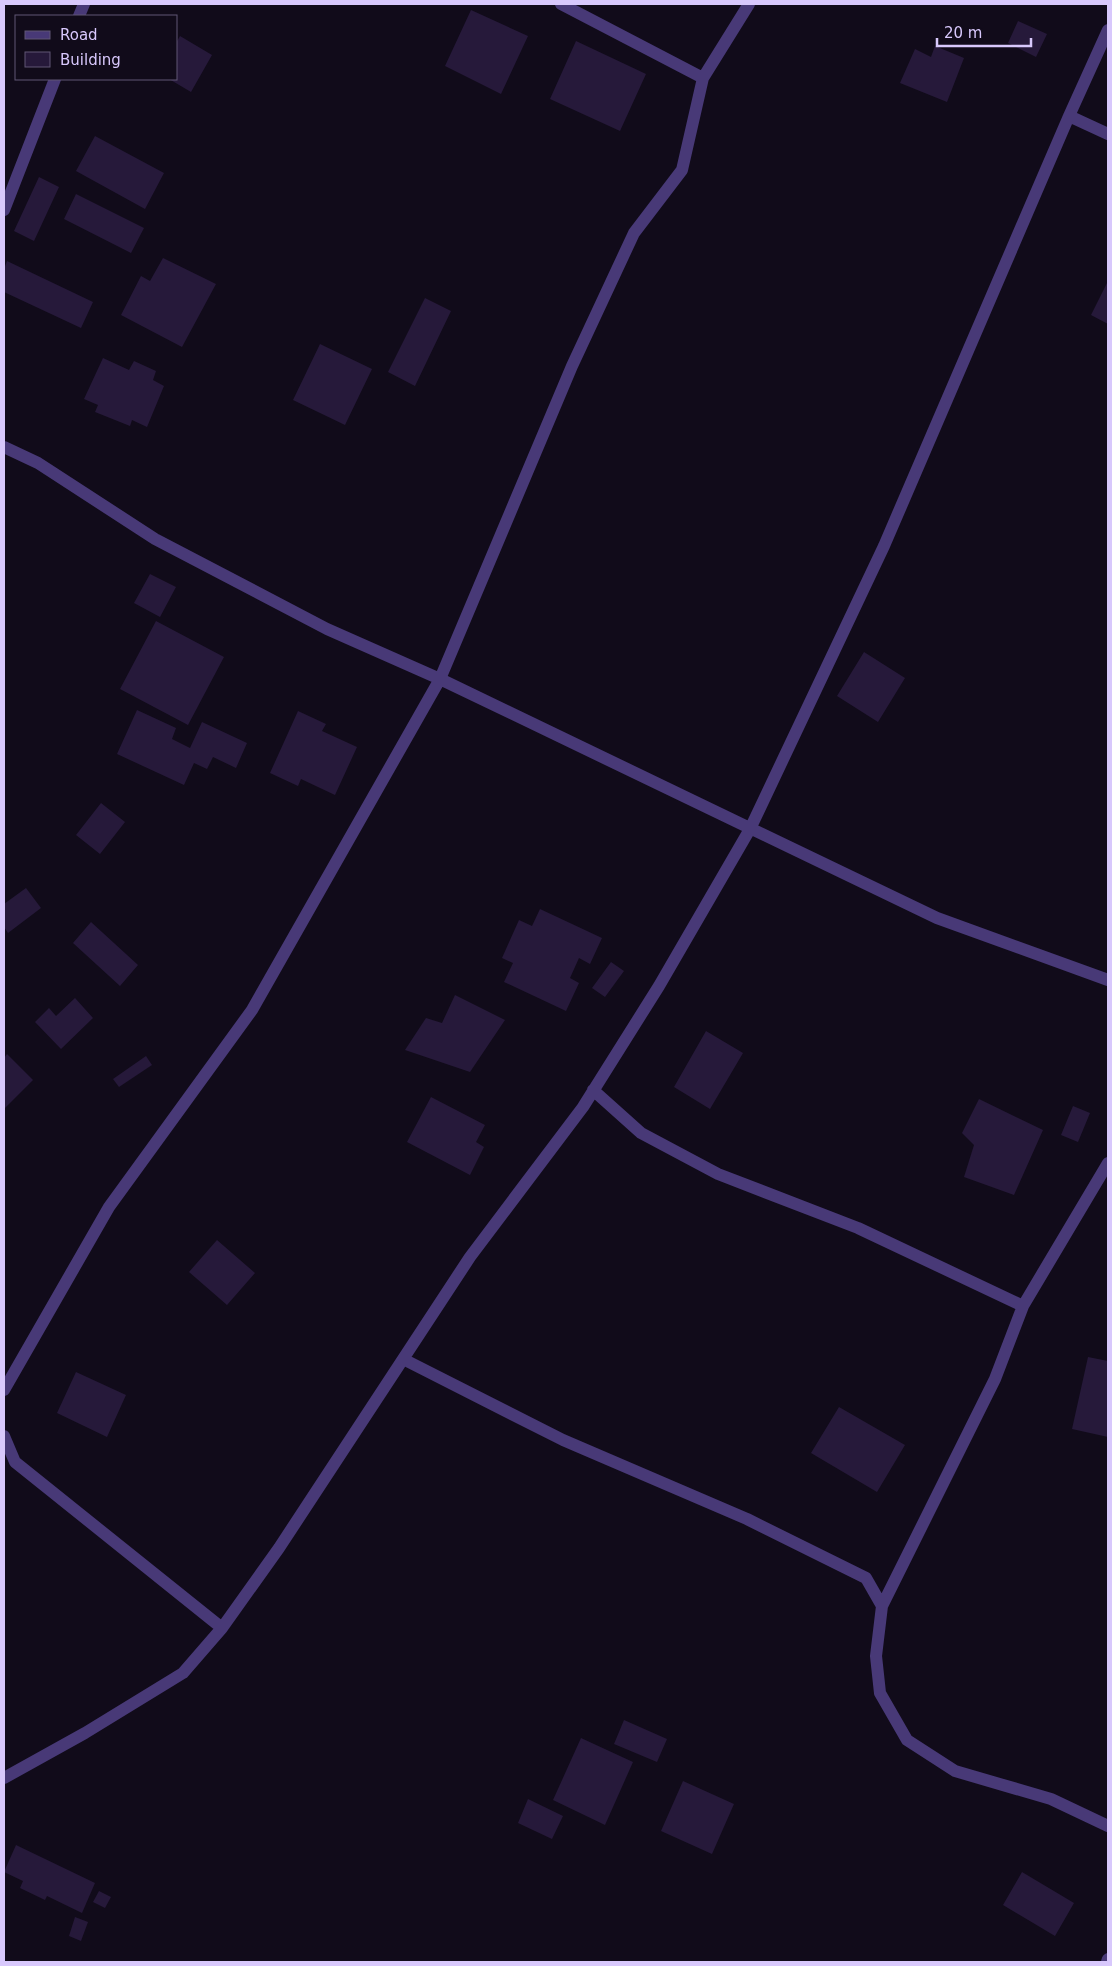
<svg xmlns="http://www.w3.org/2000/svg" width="1112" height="1966" font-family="'DejaVu Sans',sans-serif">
	<rect width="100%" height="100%" fill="#110b1a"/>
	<!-- building -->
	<path fill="#26193a" d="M 471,10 L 528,36 L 501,94 L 445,66 Z
		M 1018,21 L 1047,34 L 1036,57 L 1008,43 Z
		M 180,36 L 212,55 L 191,92 L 169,79 L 176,79 L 176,43 Z
		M 576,41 L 646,74 L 620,131 L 550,99 Z
		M 935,46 L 964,58 L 947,102 L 900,83 L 915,49 L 931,57 Z
		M 95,136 L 164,173 L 145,209 L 76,171 Z
		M 39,177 L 59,187 L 34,241 L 14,231 Z
		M 76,194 L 144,228 L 131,253 L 64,219 Z
		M 163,258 L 216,284 L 182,347 L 121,315 L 141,276 L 150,281 Z
		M 7,261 L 93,302 L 81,328 L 4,292 L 4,269 Z
		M 1108,281 L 1108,324 L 1091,315 Z
		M 425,298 L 451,311 L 415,386 L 388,372 Z
		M 320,344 L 372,369 L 345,425 L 293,400 Z
		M 103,358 L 129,370 L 134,361 L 156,371 L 153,380 L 164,386 L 147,427 L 132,420 L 130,426 L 95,412 L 98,405 L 84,399 Z
		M 150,574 L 176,587 L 160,617 L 134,603 Z
		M 156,621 L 224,657 L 188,725 L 120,689 Z
		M 864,652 L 905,678 L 878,722 L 837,696 Z
		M 137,710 L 176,728 L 172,739 L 190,748 L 202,722 L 247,743 L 236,768 L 213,757 L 207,769 L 194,763 L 184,785 L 117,754 Z
		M 298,711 L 326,724 L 322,731 L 357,747 L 335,795 L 301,779 L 298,786 L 270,773 Z
		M 101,803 L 125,822 L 100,854 L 76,835 Z
		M 26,888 L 41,908 L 8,933 L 4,927 L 4,904 Z
		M 540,909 L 602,938 L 590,964 L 579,958 L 570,978 L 579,983 L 566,1011 L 504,982 L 513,963 L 502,958 L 519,920 L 532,926 Z
		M 91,922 L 138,965 L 120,986 L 73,943 Z
		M 611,962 L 624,971 L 605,997 L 592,988 Z
		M 455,995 L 505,1020 L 470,1072 L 405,1050 L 426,1018 L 442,1023 Z
		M 75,998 L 93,1018 L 61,1049 L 35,1022 L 49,1008 L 56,1016 Z
		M 706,1031 L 743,1053 L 710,1109 L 674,1087 Z
		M 7,1054 L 33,1080 L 4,1109 L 4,1058 Z
		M 146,1056 L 152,1065 L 119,1087 L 113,1079 Z
		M 431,1097 L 485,1125 L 476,1142 L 484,1147 L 470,1175 L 407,1142 Z
		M 979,1099 L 1043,1130 L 1014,1195 L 964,1177 L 974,1145 L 962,1133 Z
		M 1073,1106 L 1090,1113 L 1078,1142 L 1061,1135 Z
		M 217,1240 L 255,1273 L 227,1305 L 189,1272 Z
		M 1088,1357 L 1108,1361 L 1108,1437 L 1072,1429 Z
		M 76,1372 L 126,1395 L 107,1437 L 57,1413 Z
		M 839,1407 L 905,1445 L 877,1492 L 811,1453 Z
		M 624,1720 L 667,1739 L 657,1762 L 614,1744 Z
		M 581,1738 L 633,1762 L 605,1825 L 553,1800 Z
		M 683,1781 L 734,1804 L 712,1854 L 661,1831 Z
		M 528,1799 L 563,1816 L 552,1839 L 518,1823 Z
		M 16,1845 L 95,1883 L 82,1913 L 47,1896 L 45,1900 L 20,1888 L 23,1881 L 4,1872 Z
		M 1022,1872 L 1074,1903 L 1055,1936 L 1003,1905 Z
		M 99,1891 L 111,1897 L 105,1908 L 93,1902 Z
		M 75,1917 L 88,1922 L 81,1941 L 69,1936 Z"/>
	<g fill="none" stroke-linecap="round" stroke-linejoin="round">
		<!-- minor -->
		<path stroke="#483977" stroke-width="12" d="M 561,4 L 703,78
			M 79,16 L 84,4
			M 1069,116 L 1108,134
			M 4,210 L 55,79
			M 4,447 L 38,463 L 155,539 L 327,629 L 440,679 L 937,918 L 1108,980
			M 593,1090 L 641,1133 L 718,1174 L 858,1228 L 1023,1306
			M 403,1359 L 563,1440 L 747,1519 L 866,1578 L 882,1606 L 876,1656 L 880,1693 L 907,1740 L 955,1771 L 1051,1799 L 1108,1826
			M 4,1390 L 109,1207 L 252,1010 L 440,679 L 572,366 L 634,233 L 682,170 L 703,78 L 749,4
			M 4,1436 L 15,1462 L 222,1628
			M 882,1606 L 995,1379 L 1023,1306 L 1108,1163
			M 4,1778 L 85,1733 L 183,1673 L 222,1628 L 279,1548 L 470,1257 L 583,1107 L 659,986 L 750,829 L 884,546 L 1069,116 L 1108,30
			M 1107,1962 L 1108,1959"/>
	</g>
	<!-- border -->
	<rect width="1112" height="1966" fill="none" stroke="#d8c8fc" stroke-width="10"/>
	<!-- legend -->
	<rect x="15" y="15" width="162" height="65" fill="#110b1a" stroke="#615774"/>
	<rect x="25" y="31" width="25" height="8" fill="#483977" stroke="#615774"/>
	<text x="60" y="40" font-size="15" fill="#d8c8fc">Road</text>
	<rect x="25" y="52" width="25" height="15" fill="#26193a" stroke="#615774"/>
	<text x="60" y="65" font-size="15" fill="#d8c8fc">Building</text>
	<!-- scale -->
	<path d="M937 38v8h94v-8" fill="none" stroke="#d8c8fc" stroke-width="2.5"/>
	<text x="944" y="38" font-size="15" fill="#d8c8fc" stroke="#110b1a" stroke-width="4" paint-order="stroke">20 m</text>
</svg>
